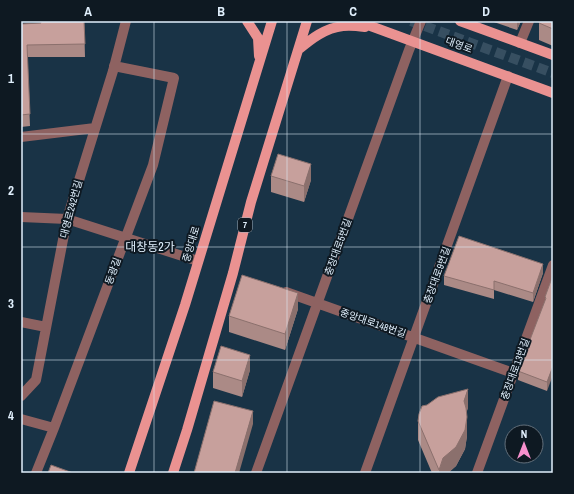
<svg xmlns="http://www.w3.org/2000/svg" width="574" height="494" font-family="'Archivo Narrow','Noto Sans KR',sans-serif">
	<rect width="100%" height="100%" fill="#193346"/>
	<g fill="none" stroke-linecap="round" stroke-linejoin="round">
		<!-- major-tunnel -->
		<path stroke="#374f61" stroke-width="10" stroke-dasharray="10 5" stroke-linecap="butt" d="M 411,21 L 553,73"/>
		<!-- minor -->
		<path stroke="#8e6261" stroke-width="10" d="M 520,43 L 529,21
			M 21,137 L 95,128
			M 21,217 L 67,219 L 198,261
			M 286,292 L 513,373
			M 21,322 L 46,327
			M 21,396 L 36,380 L 67,219 L 113,71 L 126,21
			M 21,419 L 54,428
			M 36,473 L 54,428 L 153,165 L 174,78 L 114,66
			M 256,473 L 409,50 L 421,21
			M 365,473 L 508,76
			M 477,473 L 553,265"/>
		<!-- major -->
		<path stroke="#ea9291" stroke-width="10" d="M 247,21 L 258,38 L 259,56
			M 357,21 L 553,93
			M 460,21 L 553,55
			M 298,50 C 311,39 325,28 343,26 C 350,25 358,26 365,27
			M 129,473 L 185,305 L 272,21
			M 173,473 L 187,430 L 233,273 L 251,202 L 307,21"/>
	</g>
	<!-- wall -->
	<path fill="#ab8a86" d="M 84,21 L 85,57 L 27,57 L 30,126 L 21,127 L 21,24 Z
		M 491,21 L 521,21 L 517,30 Z
		M 553,21 L 553,46 L 539,40 L 539,23 Z
		M 271,176 L 311,180 L 304,202 L 271,192 Z
		M 543,273 L 533,302 L 494,290 L 494,299 L 444,285 L 444,276 Z
		M 553,275 L 547,391 L 518,380 L 518,371 L 545,301 L 545,297 Z
		M 298,309 L 285,350 L 229,332 L 229,316 Z
		M 250,370 L 242,397 L 213,388 L 213,372 Z
		M 468,408 L 466,412 L 467,436 L 465,449 L 456,466 L 448,473 L 432,473 L 418,440 L 418,421 Z"/>
	<!-- shaded-wall -->
	<path fill="#8b706d" d="M 517,21 L 521,21 L 517,30 Z
		M 311,164 L 311,180 L 304,202 L 304,186 Z
		M 543,264 L 543,273 L 533,302 L 533,293 Z
		M 298,293 L 298,309 L 285,350 L 285,334 Z
		M 250,355 L 250,370 L 242,397 L 242,381 Z
		M 553,366 L 553,375 L 547,391 L 547,382 Z
		M 468,389 L 468,408 L 464,420 L 464,401 Z
		M 253,411 L 253,424 L 239,473 L 235,473 Z
		M 467,417 L 467,436 L 465,449 L 456,466 L 448,473 L 439,473 L 439,470 L 443,458 Z"/>
	<!-- building -->
	<path fill="#c7a09c" stroke="#8b706d" d="M 41,21 L 84,21 L 85,44 L 27,45 L 30,114 L 21,115 L 21,24 L 41,23 Z
		M 540,21 L 553,21 L 553,29 L 539,23 Z
		M 278,154 L 311,164 L 304,186 L 271,176 Z
		M 459,236 L 543,264 L 533,293 L 494,281 L 494,290 L 444,276 Z
		M 242,275 L 298,293 L 285,334 L 229,316 Z
		M 553,275 L 553,366 L 547,382 L 518,371 L 546,298 L 545,297 Z
		M 221,346 L 250,355 L 242,381 L 213,372 Z
		M 468,389 L 464,401 L 466,408 L 467,417 L 465,430 L 456,447 L 443,458 L 439,470 L 418,421 L 419,414 L 422,406 L 427,405 L 438,397 Z
		M 214,401 L 253,411 L 235,473 L 194,473 Z
		M 51,465 L 73,473 L 48,473 Z"/>
	<!-- grid -->
	<path fill="none" stroke="#e1f0fd" stroke-width="1" stroke-opacity="0.55" d="M 154,21 L 154,473M 287,21 L 287,473M 420,21 L 420,473M 21,134 L 553,134M 21,247 L 553,247M 21,360 L 553,360"/>
	<g text-anchor="middle" dominant-baseline="central" stroke-width="4" stroke-linejoin="round" paint-order="stroke">
		<!-- shield labels -->
		<rect fill="#0e1922" stroke="#a2b0bb" stroke-width="1" x="238" y="218" width="14" height="14" rx="3"/>
		<g font-size="9" font-weight="bold" fill="#e1f0fd">
			<text x="245" y="225">7</text>
		</g>
		<!-- street labels -->
		<g font-size="10" fill="#e1f0fd" stroke="#0e1922">
			<text transform="translate(459 45) rotate(20)">대영로</text>
			<text transform="translate(71 209) rotate(-75)">대영로242번길</text>
			<text transform="translate(191 244) rotate(-73)">중앙대로</text>
			<text transform="translate(338 247) rotate(-70)">충장대로5번길</text>
			<text transform="translate(113 271) rotate(-70)">동광길</text>
			<text transform="translate(437 275) rotate(-70)">충장대로9번길</text>
			<text transform="translate(373 323) rotate(19)">중앙대로148번길</text>
			<text transform="translate(515 369) rotate(-70)">충장대로13번길</text>
		</g>
		<!-- quarter labels -->
		<g font-size="12" fill="#e1f0fd" stroke="#0e1922">
			<text x="150" y="247">대창동2가</text>
		</g>
	</g>
	<!-- border -->
	<rect width="574" height="494" fill="none" stroke="#0e1922" stroke-width="44"/>
	<!-- north arrow -->
	<g transform="translate(524 444)"><circle r="19" fill="#0e1922" stroke="#626f7a"/>
	<path d="M0-3L7 15L0 10L-7 15Z" fill="#f790cd"/>
	<text y="-6" font-size="11" font-weight="bold" text-anchor="middle" fill="#e1f0fd">N</text>
	</g>
	<rect x="22" y="22" width="530" height="450" fill="none" stroke="#e1f0fd" stroke-width="1.5"/>
	<g font-size="13" text-anchor="middle" font-weight="bold" fill="#e1f0fd">
		<text x="88" y="16">A</text>
		<text x="221" y="16">B</text>
		<text x="353" y="16">C</text>
		<text x="486" y="16">D</text>
		<text x="11" y="83">1</text>
		<text x="11" y="195">2</text>
		<text x="11" y="308">3</text>
		<text x="11" y="420">4</text>
	</g>
</svg>
